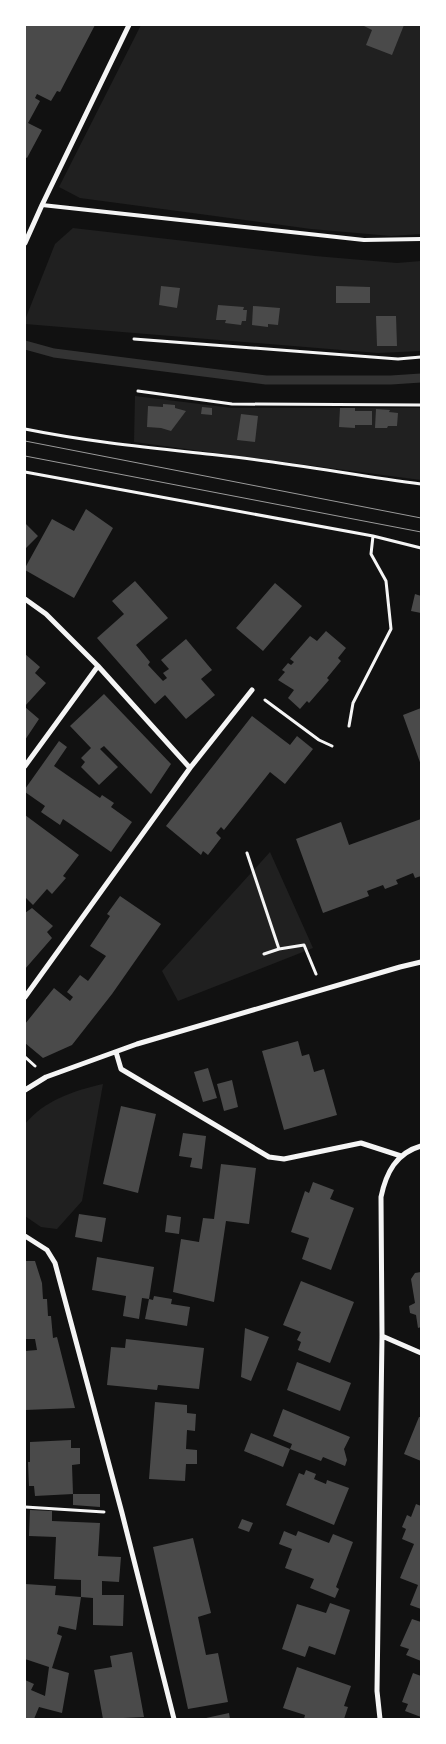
<svg xmlns="http://www.w3.org/2000/svg" width="446" height="1744" font-family="Manrope,sans-serif">
	<rect width="100%" height="100%" fill="#111"/>
	<!-- green -->
	<path fill="#202020" d="M 141,25 L 421,25 L 421,234 L 391,236 L 311,229 L 80,198 L 59,187 Z
		M 73,228 L 315,256 L 397,263 L 421,261 L 421,351 L 378,353 L 25,324 L 25,320 L 55,244 Z
		M 135,396 L 232,408 L 421,408 L 421,480 L 134,442 Z
		M 270,852 L 313,948 L 178,1001 L 162,971 Z
		M 103,1084 L 82,1201 L 57,1229 L 41,1227 L 25,1216 L 25,1124 C 45,1100 73,1091 103,1084 Z"/>
	<g fill="none" stroke-linecap="round" stroke-linejoin="round">
		<!-- stream -->
		<path stroke="#333" stroke-width="9" d="M 25,345 L 54,353 L 266,380 L 391,380 L 421,378"/>
	</g>
	<!-- building -->
	<path fill="#4a4a4a" d="M 25,25 L 95,25 L 60,92 L 57,91 L 51,101 L 37,94 L 35,98 L 40,101 L 28,123 L 42,130 L 27,158 L 25,157 Z
		M 362,25 L 404,25 L 392,55 L 366,45 L 372,30 Z
		M 161,286 L 180,288 L 177,308 L 159,305 Z
		M 336,286 L 370,287 L 370,303 L 336,303 Z
		M 218,305 L 244,307 L 243,310 L 247,310 L 246,321 L 242,321 L 241,325 L 225,323 L 226,320 L 216,320 Z
		M 253,306 L 280,308 L 278,325 L 268,324 L 268,327 L 252,325 Z
		M 376,316 L 396,316 L 397,346 L 377,346 Z
		M 163,404 L 175,405 L 175,408 L 186,411 L 171,431 L 161,428 L 147,427 L 148,406 L 163,407 Z
		M 202,407 L 212,408 L 212,415 L 201,414 Z
		M 340,408 L 355,408 L 355,411 L 372,411 L 372,425 L 355,425 L 355,428 L 339,427 Z
		M 376,409 L 390,410 L 389,412 L 398,413 L 397,426 L 388,426 L 387,428 L 375,428 Z
		M 241,414 L 258,416 L 255,442 L 237,440 Z
		M 86,509 L 113,528 L 74,598 L 25,570 L 25,568 L 52,519 L 74,531 Z
		M 25,523 L 38,536 L 25,549 Z
		M 135,581 L 168,618 L 136,645 L 150,662 L 148,665 L 163,681 L 167,678 L 163,673 L 169,669 L 161,660 L 186,639 L 212,670 L 201,679 L 215,695 L 186,719 L 165,695 L 155,704 L 97,638 L 124,614 L 112,601 Z
		M 275,583 L 302,606 L 263,651 L 236,628 Z
		M 415,594 L 421,596 L 421,613 L 411,611 Z
		M 326,631 L 346,648 L 338,658 L 341,661 L 327,678 L 329,680 L 309,703 L 307,701 L 300,709 L 288,698 L 294,690 L 278,680 L 285,672 L 282,670 L 288,663 L 291,665 L 294,662 L 290,659 L 310,636 L 317,641 Z
		M 25,654 L 40,667 L 35,673 L 46,683 L 25,706 Z
		M 104,694 L 171,764 L 151,794 L 104,746 L 100,749 L 118,767 L 99,785 L 81,767 L 85,762 L 81,758 L 91,748 L 70,726 Z
		M 25,707 L 39,719 L 25,740 Z
		M 421,708 L 421,765 L 403,715 Z
		M 252,716 L 290,745 L 297,736 L 313,749 L 285,784 L 270,772 L 224,830 L 221,827 L 216,833 L 221,838 L 208,855 L 203,851 L 201,855 L 166,826 Z
		M 59,741 L 67,747 L 54,766 L 100,798 L 102,795 L 114,803 L 111,807 L 132,822 L 111,852 L 63,819 L 60,825 L 41,812 L 45,806 L 25,792 L 25,789 Z
		M 25,815 L 79,855 L 63,876 L 66,878 L 52,894 L 47,889 L 33,905 L 25,897 Z
		M 421,819 L 421,876 L 415,878 L 413,873 L 396,880 L 398,884 L 385,889 L 383,885 L 367,891 L 369,896 L 323,913 L 296,839 L 341,822 L 349,845 Z
		M 120,896 L 161,924 L 112,994 L 72,1045 L 43,1058 L 25,1043 L 25,1024 L 54,988 L 70,1001 L 73,997 L 67,992 L 80,975 L 88,981 L 91,977 L 106,956 L 90,946 L 110,916 L 107,914 Z
		M 32,908 L 53,926 L 47,932 L 52,938 L 25,969 L 25,913 Z
		M 298,1041 L 302,1056 L 309,1054 L 314,1072 L 324,1069 L 337,1115 L 284,1130 L 262,1051 Z
		M 208,1068 L 217,1098 L 203,1102 L 194,1072 Z
		M 232,1080 L 238,1107 L 224,1111 L 217,1084 Z
		M 121,1106 L 156,1114 L 138,1193 L 103,1184 Z
		M 183,1133 L 206,1136 L 202,1169 L 190,1167 L 192,1158 L 179,1156 Z
		M 221,1164 L 256,1168 L 249,1224 L 226,1221 L 214,1302 L 173,1292 L 181,1239 L 199,1242 L 203,1218 L 214,1219 Z
		M 313,1182 L 334,1190 L 330,1199 L 354,1208 L 331,1270 L 302,1259 L 309,1238 L 291,1232 L 305,1191 L 309,1193 Z
		M 79,1214 L 106,1218 L 102,1242 L 75,1237 Z
		M 167,1215 L 181,1217 L 179,1234 L 165,1232 Z
		M 97,1257 L 154,1267 L 149,1299 L 142,1298 L 139,1319 L 123,1316 L 126,1296 L 92,1290 Z
		M 25,1261 L 35,1261 L 42,1283 L 43,1299 L 47,1299 L 48,1316 L 51,1316 L 53,1338 L 57,1337 L 75,1408 L 25,1410 L 25,1351 L 37,1350 L 35,1339 L 25,1339 Z
		M 421,1272 L 421,1327 L 418,1328 L 416,1315 L 410,1313 L 409,1306 L 415,1303 L 411,1279 L 415,1273 Z
		M 301,1281 L 354,1302 L 330,1363 L 298,1350 L 301,1342 L 297,1340 L 301,1332 L 283,1325 Z
		M 154,1296 L 172,1299 L 171,1304 L 190,1307 L 187,1326 L 145,1319 L 149,1299 L 153,1300 Z
		M 245,1328 L 269,1337 L 251,1381 L 241,1377 Z
		M 126,1339 L 204,1348 L 199,1389 L 158,1385 L 157,1390 L 107,1385 L 111,1347 L 125,1348 Z
		M 297,1362 L 351,1383 L 340,1411 L 287,1390 Z
		M 155,1402 L 187,1405 L 187,1413 L 196,1414 L 195,1431 L 187,1430 L 186,1449 L 197,1450 L 197,1464 L 186,1464 L 185,1481 L 149,1479 Z
		M 283,1409 L 350,1437 L 344,1449 L 347,1460 L 345,1466 L 323,1457 L 321,1461 L 290,1449 L 283,1467 L 244,1451 L 251,1433 L 290,1449 L 292,1444 L 273,1436 Z
		M 419,1417 L 421,1417 L 421,1461 L 404,1454 Z
		M 71,1440 L 71,1448 L 80,1448 L 80,1464 L 72,1465 L 73,1494 L 35,1496 L 34,1486 L 29,1486 L 28,1462 L 30,1462 L 30,1442 Z
		M 306,1470 L 316,1474 L 314,1479 L 326,1484 L 327,1480 L 349,1488 L 334,1525 L 286,1505 L 299,1473 L 304,1475 Z
		M 73,1494 L 100,1494 L 100,1507 L 73,1505 Z
		M 416,1504 L 421,1506 L 421,1609 L 410,1605 L 418,1585 L 400,1578 L 414,1544 L 402,1539 L 406,1529 L 402,1527 L 407,1515 L 411,1517 Z
		M 30,1510 L 52,1511 L 52,1521 L 100,1523 L 98,1556 L 121,1557 L 119,1582 L 102,1581 L 102,1595 L 124,1595 L 123,1626 L 93,1625 L 93,1598 L 81,1597 L 81,1580 L 54,1579 L 56,1537 L 29,1536 Z
		M 242,1519 L 253,1523 L 249,1532 L 238,1528 Z
		M 284,1531 L 296,1536 L 298,1531 L 329,1543 L 333,1534 L 353,1542 L 336,1587 L 339,1589 L 335,1598 L 310,1588 L 314,1579 L 285,1568 L 292,1549 L 279,1544 Z
		M 193,1538 L 211,1613 L 198,1617 L 206,1655 L 218,1653 L 228,1702 L 188,1709 L 153,1547 Z
		M 25,1584 L 56,1586 L 55,1595 L 81,1597 L 76,1630 L 59,1626 L 57,1634 L 62,1636 L 52,1668 L 69,1673 L 62,1713 L 39,1707 L 34,1719 L 25,1719 L 25,1680 L 34,1684 L 31,1690 L 45,1696 L 49,1667 L 25,1659 Z
		M 330,1603 L 350,1610 L 335,1655 L 309,1646 L 305,1657 L 282,1649 L 297,1604 L 326,1613 Z
		M 412,1619 L 421,1622 L 421,1661 L 406,1655 L 409,1649 L 400,1646 Z
		M 132,1652 L 144,1717 L 103,1719 L 94,1670 L 112,1667 L 110,1656 Z
		M 297,1667 L 351,1686 L 344,1706 L 348,1707 L 344,1719 L 304,1719 L 305,1715 L 283,1708 Z
		M 413,1673 L 421,1676 L 421,1717 L 405,1711 L 408,1704 L 402,1702 Z
		M 229,1713 L 230,1719 L 206,1719 L 206,1718 Z"/>
	<g fill="none" stroke-linecap="round" stroke-linejoin="round">
		<!-- path -->
		<path stroke="#f5f5f5" stroke-width="3" d="M 134,339 L 398,359 L 421,357
			M 138,391 L 232,404 L 421,405
			M 25,429 C 89,442 153,448 217,455 C 285,462 353,475 421,484
			M 25,472 L 373,536 L 421,548
			M 265,700 L 319,740 L 332,746
			M 349,726 L 353,703 L 391,629 L 386,581 L 371,554 L 373,536
			M 247,853 L 279,949
			M 264,954 L 279,949 L 304,945 L 316,974
			M 25,1057 L 35,1066
			M 25,1507 L 104,1512"/>
		<!-- service -->
		<path stroke="#f5f5f5" stroke-width="4" d="M 42,205 L 364,240 L 421,239"/>
		<!-- minor -->
		<path stroke="#f5f5f5" stroke-width="5" d="M 25,243 L 42,205 L 129,25
			M 25,599 L 46,614 L 98,666 L 190,768
			M 25,766 L 98,666
			M 25,997 L 190,768 L 252,690
			M 116,1052 L 121,1069 L 269,1157 L 284,1159 L 361,1143 L 401,1156
			M 25,1090 L 46,1077 L 137,1044 L 400,967 L 421,962
			M 25,1236 L 47,1250 L 55,1263 L 122,1513 L 174,1719
			M 382,1336 L 421,1353
			M 380,1719 L 377,1691 L 382,1336 L 381,1197 C 386,1173 396,1153 421,1146"/>
		<!-- tram -->
		<path stroke="#9a9a9a" stroke-width="1" d="M 25,441 L 421,518
			M 25,456 L 421,532"/>
	</g>
	<!-- border -->
	<rect width="446" height="1744" fill="none" stroke="#ffffff" stroke-width="52"/>
</svg>
